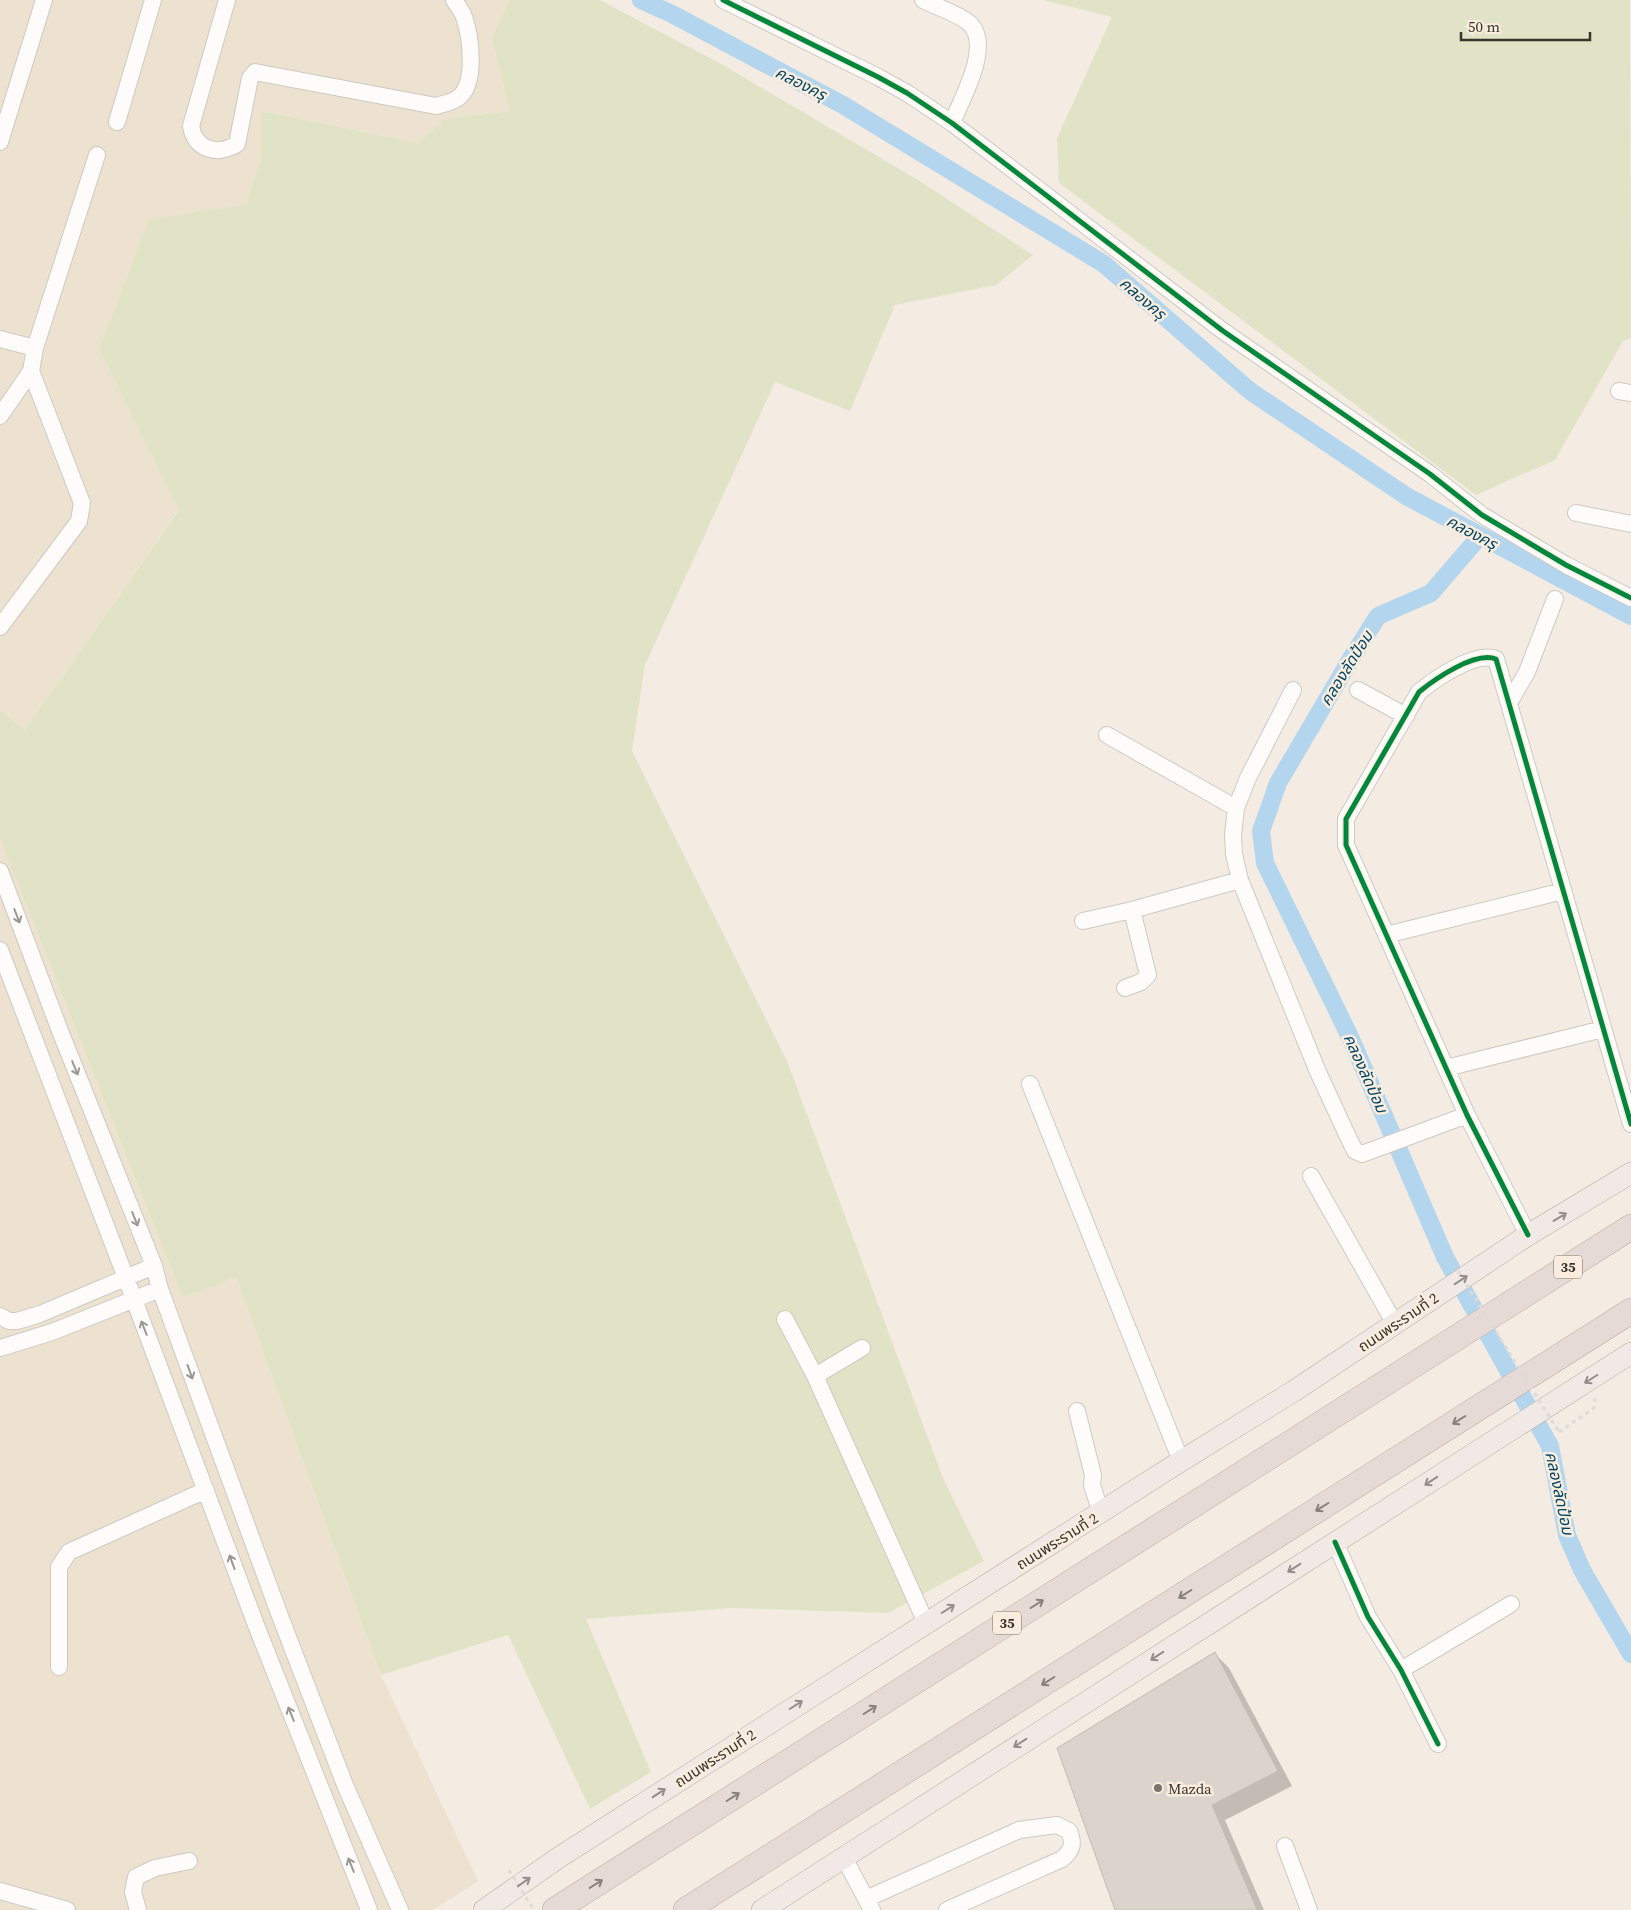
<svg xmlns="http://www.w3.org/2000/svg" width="1631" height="1910" font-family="'Source Serif 4','Noto Sans Thai',serif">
	<rect width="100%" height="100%" fill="#f4ece3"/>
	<!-- built -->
	<path fill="#ede1d0" d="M 0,0 L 509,0 L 492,38 L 510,111 L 445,119 L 418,143 L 261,111 L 261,157 L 247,204 L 149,221 L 99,349 L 179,509 L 25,730 L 0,710 Z
		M 0,839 L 183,1298 L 236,1277 L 381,1675 L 478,1881 L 433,1910 L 0,1910 Z"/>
	<!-- green -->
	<path fill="#e1e3c6" d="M 509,0 L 600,0 L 723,65 L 918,180 L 1033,255 L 996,285 L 895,305 L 850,411 L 775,382 L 645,665 L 632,751 L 787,1061 L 943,1478 L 984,1561 L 888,1613 L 732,1608 L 586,1619 L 651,1772 L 590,1809 L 508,1635 L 381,1675 L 236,1277 L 183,1298 L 0,839 L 0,710 L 25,730 L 179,510 L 99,349 L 149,220 L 247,204 L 261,157 L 261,111 L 418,143 L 445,119 L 510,111 L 492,38 Z
		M 1043,0 L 1630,0 L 1631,338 L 1623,341 L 1555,460 L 1476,495 L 1059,183 L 1057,138 L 1112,17 Z"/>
	<!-- shadow -->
	<path fill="#0003" d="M 1215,1654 L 1229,1668 L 1292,1786 L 1225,1820 L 1264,1910 L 1117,1910 Z"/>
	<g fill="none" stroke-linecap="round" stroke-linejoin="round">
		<!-- canal -->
		<path stroke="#b3d6ee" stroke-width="18" d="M 641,0 L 672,14 L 843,105 L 1104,264 L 1250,391 L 1406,496 L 1631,616
			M 1480,536 L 1431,593 L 1378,616 L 1352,657 L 1278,783 L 1261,831 L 1265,863 L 1351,1039 L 1445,1257 L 1550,1446 L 1567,1535 L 1582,1570 L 1631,1654"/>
	</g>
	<!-- building -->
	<path fill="#dad4cc" stroke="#c1bcb4" d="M 1215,1652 L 1278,1771 L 1212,1805 L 1257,1910 L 1115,1910 L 1057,1748 Z"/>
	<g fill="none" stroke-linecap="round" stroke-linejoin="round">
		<!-- minor casing -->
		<g stroke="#cfc9c2" stroke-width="18">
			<path id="minor" d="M 227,0 L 191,126 C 195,150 217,156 237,144 L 250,78 L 255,72 L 436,106 C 443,104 453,102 458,98 C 477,84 471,37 464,17 C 462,11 457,5 454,0
				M 723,0 L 878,77 L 907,93 L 952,123 L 1223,331 L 1430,474 L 1482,515 L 1566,565 L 1631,598
				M 923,0 C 937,7 956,13 968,22 C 994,43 962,98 952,123
				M 117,122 L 153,0
				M 0,142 L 44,0
				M 0,339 L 35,348 L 31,371 L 82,503 L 79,521 L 0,627
				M 35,348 L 97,155
				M 1619,391 L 1631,393
				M 0,416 L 31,371
				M 1576,513 L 1631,524
				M 1293,690 L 1248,778 L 1236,808 L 1233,835 L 1234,854 L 1240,880 L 1318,1072 L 1349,1139 L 1355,1151 L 1362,1154 L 1467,1115
				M 1358,690 L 1406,716
				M 1509,703 L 1527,672 L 1555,599
				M 1107,735 L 1236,808
				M 0,871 L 60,1031 L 154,1266 L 160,1289 L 280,1616 L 345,1785 L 400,1910
				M 1083,921 L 1132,910
				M 1386,935 L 1563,891
				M 0,950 L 126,1278 L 256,1625 L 369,1910
				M 1125,988 L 1141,982 L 1148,975 L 1132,910 L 1240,880
				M 1446,1068 L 1603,1029
				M 1030,1084 L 1181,1461
				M 1311,1176 L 1395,1324
				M 1528,1235 L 1467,1115 L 1346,845 L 1346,819 L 1419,692 C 1435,679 1475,651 1496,659 L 1631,1124
				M 0,1316 L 9,1321 L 17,1321 L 40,1314 L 154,1266
				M 785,1319 L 815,1376 L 926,1623
				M 0,1348 L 52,1332 L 160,1289
				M 815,1376 L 862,1348
				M 1077,1411 L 1093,1475 L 1092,1485 L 1101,1513
				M 1335,1542 L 1368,1617 L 1401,1670 L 1438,1744
				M 59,1667 L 59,1567 L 69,1552 L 206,1490
				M 1401,1670 L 1511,1604
				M 1285,1846 L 1309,1910
				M 843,1856 L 872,1910
				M 0,1891 L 67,1910
				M 866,1899 L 1019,1830 L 1057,1825 L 1069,1831 C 1074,1843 1073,1850 1062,1859 L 947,1910
				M 138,1910 L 133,1892 L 136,1877 L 155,1868 L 189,1861"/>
		</g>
		<!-- major casing -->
		<g stroke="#bbaca5" stroke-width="22">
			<path id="major" d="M 484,1910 L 558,1858 L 1181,1461 L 1294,1391 L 1528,1235 L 1631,1173
				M 762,1910 L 1631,1353"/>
		</g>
		<!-- highway casing -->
		<g stroke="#bbaca5" stroke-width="26">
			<path id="highway" d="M 555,1910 L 1631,1227
				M 686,1910 L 1631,1311"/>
		</g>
		<!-- path -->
		<path stroke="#dddbd8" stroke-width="3" stroke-dasharray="4 4" stroke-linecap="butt" d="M 1559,1432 L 1594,1408 L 1595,1398"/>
		<!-- minor -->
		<use href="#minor" stroke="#fdfcfb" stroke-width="16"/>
		<!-- major -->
		<use href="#major" stroke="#f0e9e6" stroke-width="21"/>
		<!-- highway -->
		<use href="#highway" stroke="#e6dad7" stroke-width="25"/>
		<!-- path-bridge -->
		<path stroke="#dddbd8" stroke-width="3" stroke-dasharray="4 4" stroke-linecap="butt" d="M 1458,1271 L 1559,1432
			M 509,1870 L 534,1910"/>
		<!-- cycleway casing -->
		<g stroke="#faeddd" stroke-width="8">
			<path id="cycleway" d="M 723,0 L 878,77 L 907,93 L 952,123 L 1223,331 L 1430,474 L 1482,515 L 1566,565 L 1631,598
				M 1528,1235 L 1467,1115 L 1346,845 L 1346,819 L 1419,692 C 1435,679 1475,651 1496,659 L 1631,1124
				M 1335,1542 L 1368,1617 L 1401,1670 L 1438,1744"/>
		</g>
		<!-- cycleway -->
		<use href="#cycleway" stroke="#00873e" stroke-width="5"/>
	</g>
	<!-- one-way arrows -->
	<defs><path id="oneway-shaft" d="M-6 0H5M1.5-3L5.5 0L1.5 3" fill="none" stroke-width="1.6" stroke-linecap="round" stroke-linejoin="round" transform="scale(1.25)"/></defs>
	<g stroke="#9b9894">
		<use href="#oneway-shaft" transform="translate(17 916) rotate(69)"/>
		<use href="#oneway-shaft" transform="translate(75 1068) rotate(68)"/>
		<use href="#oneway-shaft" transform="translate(135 1219) rotate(68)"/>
		<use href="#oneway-shaft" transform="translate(144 1328) rotate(-111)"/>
		<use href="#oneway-shaft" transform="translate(190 1372) rotate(70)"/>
		<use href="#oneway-shaft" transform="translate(232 1562) rotate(-110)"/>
		<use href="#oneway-shaft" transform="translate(291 1714) rotate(-112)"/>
		<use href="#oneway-shaft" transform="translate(351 1865) rotate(-112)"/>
	</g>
	<g stroke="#948e8a">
		<use href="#oneway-shaft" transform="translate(1560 1217) rotate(-31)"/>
		<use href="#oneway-shaft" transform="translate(1461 1280) rotate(-33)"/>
		<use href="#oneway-shaft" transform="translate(1591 1379) rotate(148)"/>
		<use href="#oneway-shaft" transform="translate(1431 1481) rotate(147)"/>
		<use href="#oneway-shaft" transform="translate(1294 1568) rotate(147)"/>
		<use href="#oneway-shaft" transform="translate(948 1609) rotate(-32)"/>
		<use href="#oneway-shaft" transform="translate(1157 1656) rotate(147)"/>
		<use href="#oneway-shaft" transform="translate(796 1705) rotate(-32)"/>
		<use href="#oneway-shaft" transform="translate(1020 1743) rotate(147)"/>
		<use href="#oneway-shaft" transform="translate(659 1793) rotate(-33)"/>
		<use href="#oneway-shaft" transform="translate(524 1882) rotate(-35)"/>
	</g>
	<g stroke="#877f7a">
		<use href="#oneway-shaft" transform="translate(1459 1420) rotate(148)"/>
		<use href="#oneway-shaft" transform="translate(1322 1507) rotate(148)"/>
		<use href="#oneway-shaft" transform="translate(1185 1594) rotate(148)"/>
		<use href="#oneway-shaft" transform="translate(1037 1604) rotate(-32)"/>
		<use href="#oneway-shaft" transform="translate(1048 1681) rotate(148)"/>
		<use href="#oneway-shaft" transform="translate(870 1710) rotate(-32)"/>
		<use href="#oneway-shaft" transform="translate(733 1797) rotate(-32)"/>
		<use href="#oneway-shaft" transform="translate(596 1884) rotate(-32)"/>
	</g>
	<!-- markers -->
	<circle fill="#7a746d" stroke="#faeddd" stroke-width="2" cx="1158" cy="1788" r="5"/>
	<g text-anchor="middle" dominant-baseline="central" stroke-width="5" stroke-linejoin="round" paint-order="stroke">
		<!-- shield labels -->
		<g fill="#faeddd" stroke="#736c62" stroke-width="1">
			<rect x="1554" y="1255.5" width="28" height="23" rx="4"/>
			<rect x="993" y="1611.5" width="28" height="23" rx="4"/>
		</g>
		<g font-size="14" font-weight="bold" fill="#39342e">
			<text x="1568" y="1267">35</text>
			<text x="1007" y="1623">35</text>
		</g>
		<!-- street labels -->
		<g font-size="15" fill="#39342e" stroke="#faeddd">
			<text transform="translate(1398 1322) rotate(-34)">ถนนพระรามที่ 2</text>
			<text transform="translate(1057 1541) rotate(-32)">ถนนพระรามที่ 2</text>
			<text transform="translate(715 1758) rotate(-33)">ถนนพระรามที่ 2</text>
		</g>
		<!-- poi labels -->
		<g font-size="15" fill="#39342e" stroke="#faeddd" text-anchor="start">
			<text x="1168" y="1788">Mazda</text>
		</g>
		<!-- water labels -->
		<g font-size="16" font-style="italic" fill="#014669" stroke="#faeddd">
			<text transform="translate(801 83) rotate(27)">คลองครุ</text>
			<text transform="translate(1143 298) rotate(41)">คลองครุ</text>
			<text transform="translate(1472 532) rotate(28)">คลองครุ</text>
			<text transform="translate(1346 668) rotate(-58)">คลองลัดป้อม</text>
			<text transform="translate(1366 1073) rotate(66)">คลองลัดป้อม</text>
			<text transform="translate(1560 1493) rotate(78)">คลองลัดป้อม</text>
		</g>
	</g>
	<!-- scale -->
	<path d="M1461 32v8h129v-8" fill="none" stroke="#39342e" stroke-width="2.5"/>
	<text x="1468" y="32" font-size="15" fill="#39342e" stroke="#faeddd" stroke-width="4" paint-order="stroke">50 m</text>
</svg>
